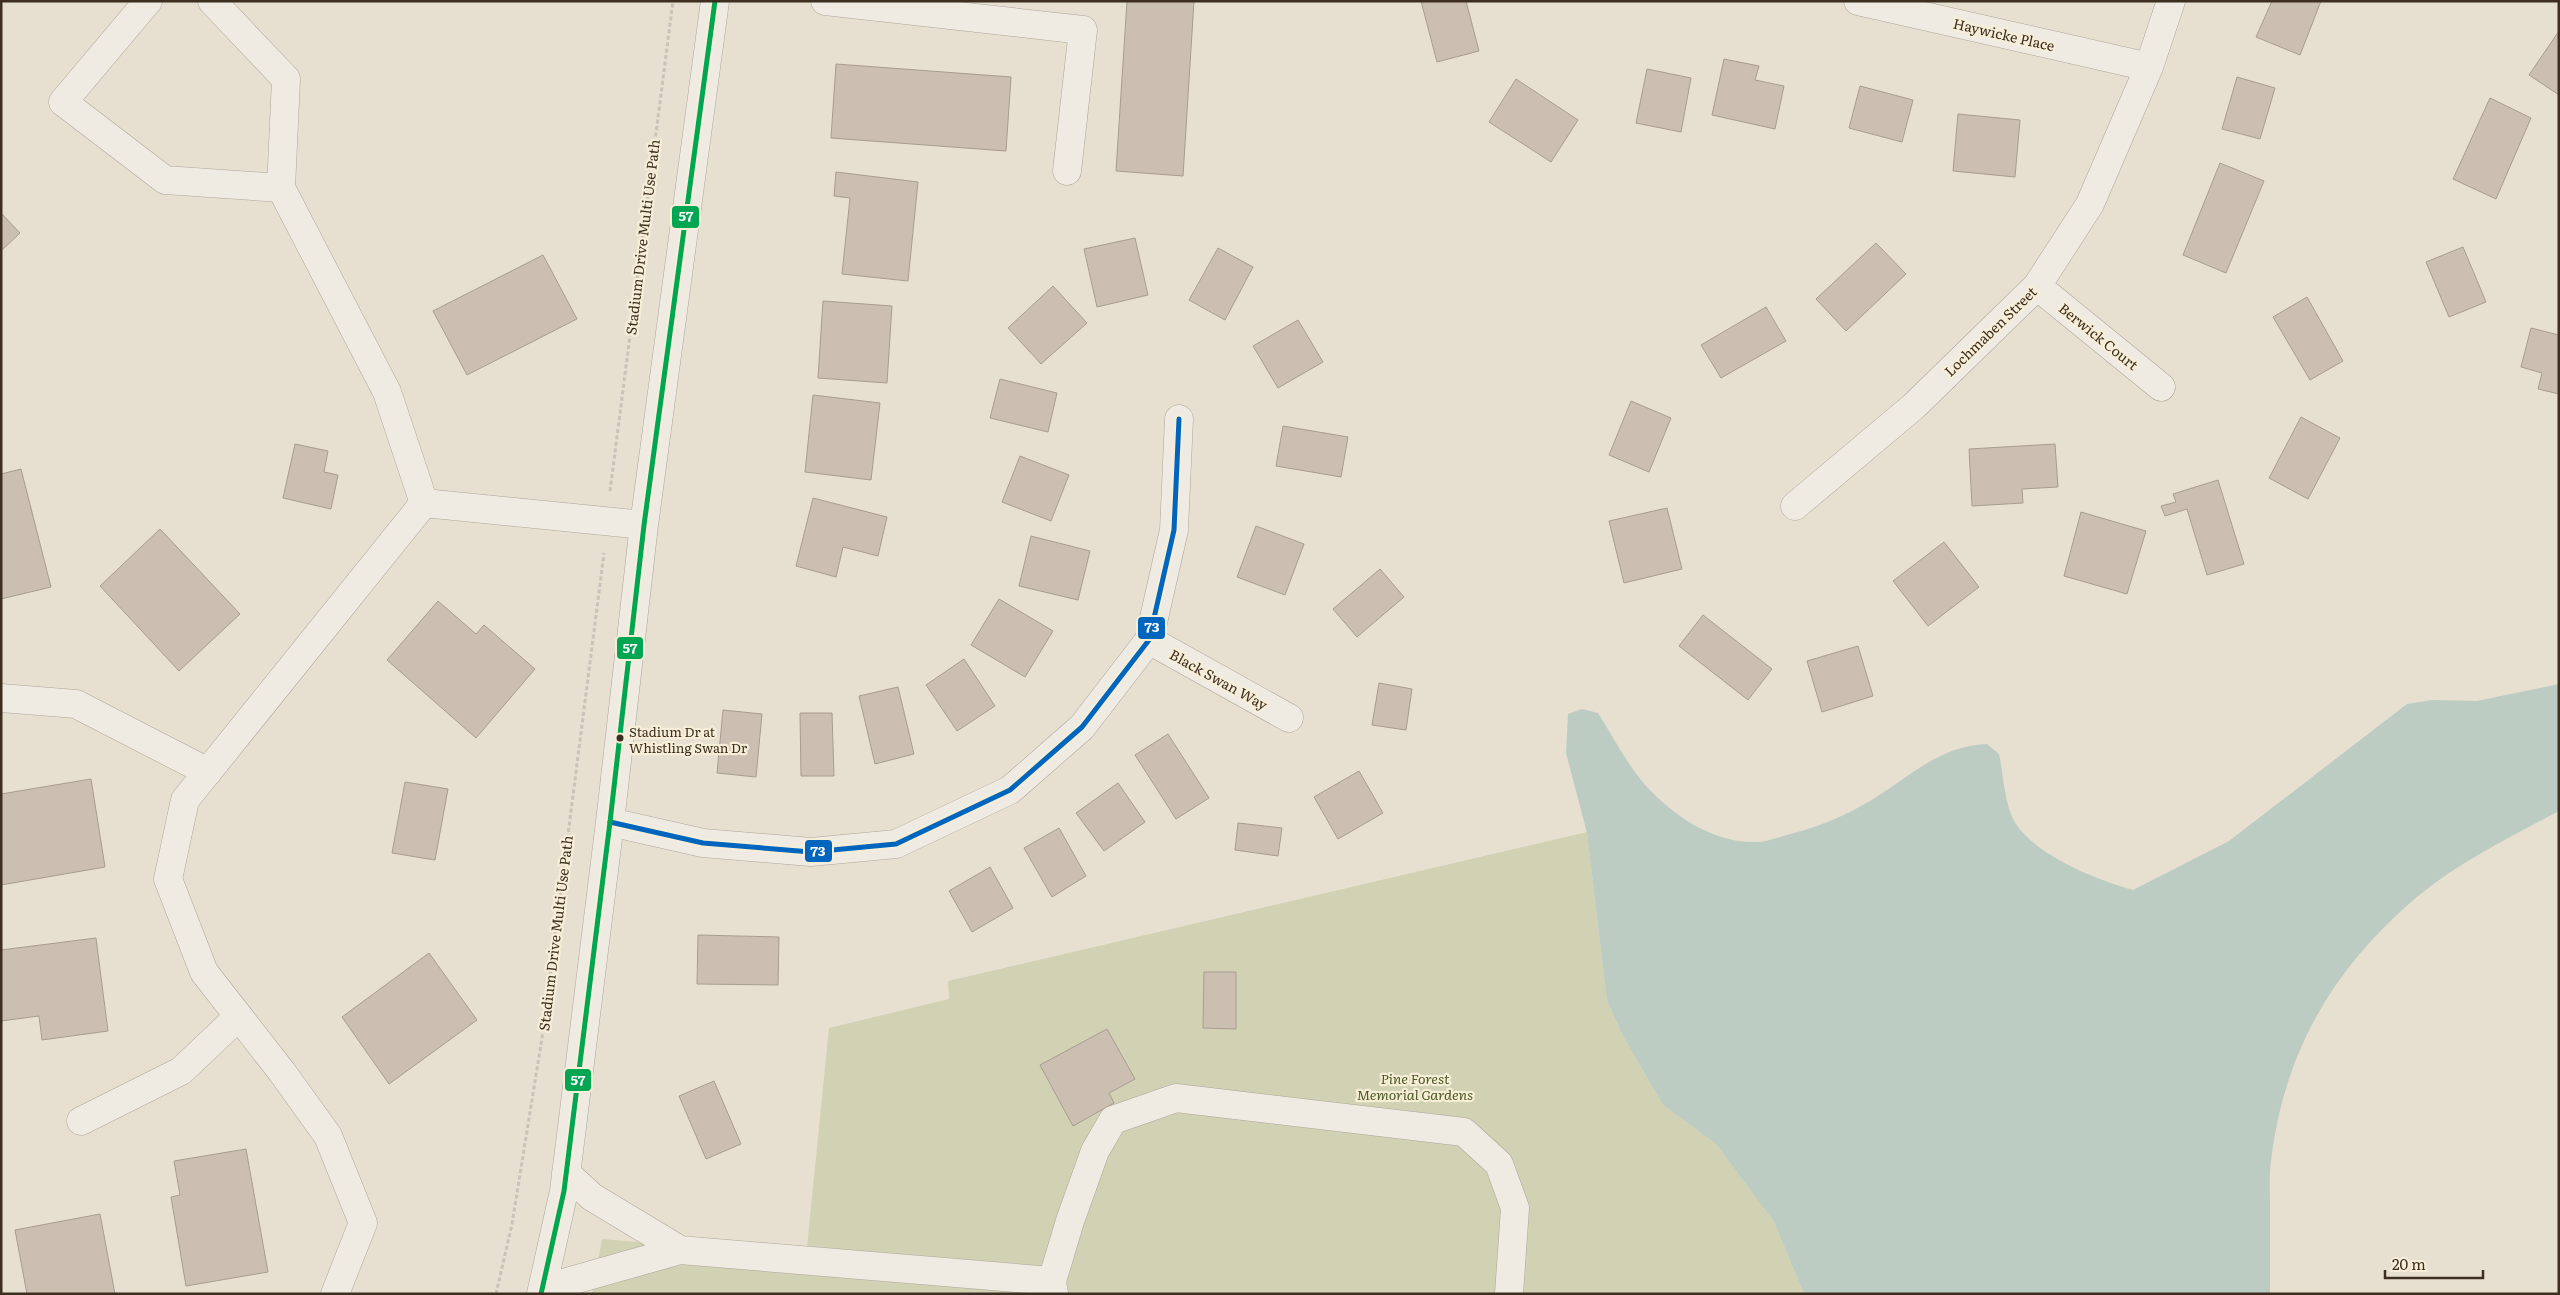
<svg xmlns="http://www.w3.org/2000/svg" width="2560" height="1295" font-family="Literata,serif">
	<rect width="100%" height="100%" fill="#e7e0d1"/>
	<!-- cemetery -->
	<path fill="#d1d1b3" d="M 1587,832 L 1607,1001 L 1624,1038 L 1663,1105 L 1716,1144 L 1774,1222 L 1804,1294 L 592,1294 L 602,1239 L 806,1257 L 829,1028 L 949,999 L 948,981 Z"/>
	<!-- water -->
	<path fill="#bcccc2" d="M 2559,684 L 2559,811 C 2511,837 2459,862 2417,897 C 2333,968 2284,1052 2271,1161 C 2269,1176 2270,1192 2270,1207 C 2270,1236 2270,1265 2270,1294 L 1804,1294 L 1774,1222 L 1716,1144 L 1663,1105 L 1624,1038 L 1607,1001 L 1587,833 L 1566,753 L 1568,714 L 1582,709 L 1598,713 C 1612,735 1625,760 1641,780 C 1669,813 1710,842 1753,842 C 1766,843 1781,836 1794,833 C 1821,826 1846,815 1870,801 C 1910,777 1938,746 1987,744 L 1999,754 C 2003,773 2004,796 2011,814 C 2025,852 2097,880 2133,890 L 2229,841 L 2407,704 L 2432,700 L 2477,701 Z"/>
	<!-- building -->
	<path fill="#cbbfb2" stroke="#a89c90" d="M 1127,1 L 1194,1 L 1183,176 L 1116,171 Z
		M 1421,1 L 1466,1 L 1479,51 L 1437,62 Z
		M 2272,1 L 2321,1 L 2300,55 L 2256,37 Z
		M 2559,31 L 2559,95 L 2529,75 Z
		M 1724,59 L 1759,66 L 1755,80 L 1784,86 L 1775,129 L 1712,115 Z
		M 836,64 L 1011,77 L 1006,151 L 831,138 Z
		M 1647,69 L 1691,78 L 1681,132 L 1636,123 Z
		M 2237,77 L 2275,88 L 2260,139 L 2222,129 Z
		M 1516,79 L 1578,120 L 1551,162 L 1489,122 Z
		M 1860,86 L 1913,100 L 1902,142 L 1849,128 Z
		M 2490,98 L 2531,118 L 2496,199 L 2453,179 Z
		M 1958,114 L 2020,120 L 2015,177 L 1953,171 Z
		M 2220,163 L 2264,181 L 2226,273 L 2183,255 Z
		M 836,172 L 918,182 L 908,281 L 842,274 L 850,198 L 834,196 Z
		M 1,213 L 20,233 L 1,251 Z
		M 1135,238 L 1148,295 L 1097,307 L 1084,249 Z
		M 1876,243 L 1906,274 L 1846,331 L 1816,299 Z
		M 2463,247 L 2486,302 L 2449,317 L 2426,262 Z
		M 1218,248 L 1253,267 L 1225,320 L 1189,300 Z
		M 543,255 L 577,319 L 467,375 L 433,311 Z
		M 1053,286 L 1087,323 L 1041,364 L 1008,328 Z
		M 2307,297 L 2343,361 L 2310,380 L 2273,317 Z
		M 823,301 L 892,306 L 887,383 L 818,378 Z
		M 1766,307 L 1786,341 L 1721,378 L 1701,345 Z
		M 1298,320 L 1323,362 L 1278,388 L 1253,346 Z
		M 2531,328 L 2559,335 L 2559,394 L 2538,389 L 2542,373 L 2521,367 Z
		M 1000,379 L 1057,393 L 1048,432 L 990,418 Z
		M 813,395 L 880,403 L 871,480 L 805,472 Z
		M 1631,401 L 1671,418 L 1649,472 L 1609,455 Z
		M 2301,417 L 2340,438 L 2308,499 L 2269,478 Z
		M 1283,426 L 1348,437 L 1341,477 L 1276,466 Z
		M 295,444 L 328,451 L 324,472 L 338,475 L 331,509 L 283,498 Z
		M 2055,444 L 2058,487 L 2022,489 L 2023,503 L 1972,506 L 1969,449 Z
		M 1020,456 L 1069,475 L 1051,521 L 1002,502 Z
		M 21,469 L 51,587 L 1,599 L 1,474 Z
		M 2218,480 L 2244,564 L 2207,575 L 2187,509 L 2165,516 L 2161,506 L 2176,502 L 2173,494 Z
		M 813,498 L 887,517 L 878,556 L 843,547 L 836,577 L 796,566 Z
		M 1667,508 L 1682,569 L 1624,583 L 1609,521 Z
		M 2081,512 L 2146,531 L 2127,594 L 2064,576 Z
		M 1256,526 L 1304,544 L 1285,595 L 1237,577 Z
		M 160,529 L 240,614 L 179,671 L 100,586 Z
		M 1031,536 L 1090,551 L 1078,600 L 1019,586 Z
		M 1944,542 L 1979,587 L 1928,626 L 1893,581 Z
		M 1380,569 L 1404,597 L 1357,637 L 1333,609 Z
		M 999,599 L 1053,631 L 1025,677 L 971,645 Z
		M 438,601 L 476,634 L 484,625 L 535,669 L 476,738 L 387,660 Z
		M 1703,615 L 1772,669 L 1748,700 L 1679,646 Z
		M 1858,646 L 1873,696 L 1822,712 L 1807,661 Z
		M 964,659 L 995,706 L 957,731 L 926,685 Z
		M 1379,683 L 1412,689 L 1406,730 L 1372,725 Z
		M 898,687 L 914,754 L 875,764 L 859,696 Z
		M 723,710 L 762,714 L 756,777 L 717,773 Z
		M 800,713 L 832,713 L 834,776 L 801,776 Z
		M 1168,734 L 1209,798 L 1176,819 L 1135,755 Z
		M 1359,771 L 1383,813 L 1338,839 L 1314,797 Z
		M 91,779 L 105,867 L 1,885 L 1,794 Z
		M 405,782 L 448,789 L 435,860 L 392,853 Z
		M 1118,783 L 1145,822 L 1104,851 L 1076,813 Z
		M 1238,823 L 1282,828 L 1278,856 L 1235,850 Z
		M 1059,828 L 1086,876 L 1052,897 L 1024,848 Z
		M 990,867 L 1013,908 L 972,932 L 949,891 Z
		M 698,935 L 779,937 L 778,985 L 697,984 Z
		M 96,938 L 108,1031 L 42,1040 L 39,1016 L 1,1021 L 1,950 Z
		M 429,953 L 477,1020 L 389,1084 L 342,1017 Z
		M 1204,972 L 1236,972 L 1236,1029 L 1203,1028 Z
		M 1107,1029 L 1135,1079 L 1109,1093 L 1114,1103 L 1073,1126 L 1040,1065 Z
		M 714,1081 L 741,1144 L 706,1159 L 679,1096 Z
		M 246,1149 L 268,1272 L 186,1286 L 171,1197 L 180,1195 L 174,1161 Z
		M 100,1214 L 115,1294 L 27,1294 L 15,1230 Z"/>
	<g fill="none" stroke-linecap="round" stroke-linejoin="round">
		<!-- minor casing -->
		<g stroke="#ada599" stroke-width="29">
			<path id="minor" d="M 148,1 L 63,102 L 165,180 L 281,188
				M 212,1 L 286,79 L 281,188 L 387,392 L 424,503
				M 825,1 L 1083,30 L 1067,171
				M 1858,1 L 2149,67
				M 2037,286 L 2161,387
				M 1795,506 L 1914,406 L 2037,286 L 2090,204 L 2149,67 L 2171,1
				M 1149,640 L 1289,718
				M 1,698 L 76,704 L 208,772
				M 610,822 L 703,843 L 811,852 L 896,844 L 1010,790 L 1082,727 L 1149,640 L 1174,530 L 1179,419
				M 81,1121 L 181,1071 L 238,1017
				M 566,1173 L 592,1197 L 680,1250
				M 542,1289 L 680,1250 L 1052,1281
				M 335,1294 L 363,1223 L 328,1136 L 282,1072 L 204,972 L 168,879 L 185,800 L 424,503 L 644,525
				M 541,1294 L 564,1191 L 610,822 L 644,525 L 715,1
				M 1054,1294 L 1052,1281 L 1070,1221 L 1095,1151 L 1113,1120 L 1176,1098 L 1464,1132 L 1499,1164 L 1515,1208 L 1509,1294"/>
		</g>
		<!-- path -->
		<path stroke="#c8c2b9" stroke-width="3" stroke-dasharray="4 2.5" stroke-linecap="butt" d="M 610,491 L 673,1
			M 496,1294 L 512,1224 L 542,1038 L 604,553"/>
		<!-- minor -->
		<use href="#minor" stroke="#efebe3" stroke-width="28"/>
		<!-- bus-1 casing -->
		<g stroke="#f7eed8" stroke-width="9">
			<path id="bus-1" d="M 610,822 L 703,843 L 811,852 L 896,844 L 1010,790 L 1082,727 L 1149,640 L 1174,530 L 1179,419"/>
		</g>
		<!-- bus-2 casing -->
		<g stroke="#f7eed8" stroke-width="9">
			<path id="bus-2" d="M 541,1294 L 564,1191 L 610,822 L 644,525 L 715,1"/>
		</g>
		<!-- bus-1 -->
		<use href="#bus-1" stroke="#0065bd" stroke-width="5"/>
		<!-- bus-2 -->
		<use href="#bus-2" stroke="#00a651" stroke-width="5"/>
	</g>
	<!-- markers -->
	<circle fill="#3d2e20" stroke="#f7eed8" stroke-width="2" cx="620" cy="738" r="4.5"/>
	<g text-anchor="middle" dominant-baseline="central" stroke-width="4.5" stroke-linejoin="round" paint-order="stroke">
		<!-- bus labels -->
		<g font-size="13" fill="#3d2e20" stroke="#f7eed8" text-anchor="start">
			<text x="629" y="731">Stadium Dr at<tspan x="629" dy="16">Whistling Swan Dr</tspan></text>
		</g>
		<!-- street labels -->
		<g font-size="14" fill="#3d2e20" stroke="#f7eed8">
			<text transform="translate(2004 34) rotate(13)">Haywicke Place</text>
			<text transform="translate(642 237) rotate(-83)">Stadium Drive Multi Use Path</text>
			<text transform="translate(1990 331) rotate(-44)">Lochmaben Street</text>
			<text transform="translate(2099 336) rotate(39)">Berwick Court</text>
			<text transform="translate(1219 679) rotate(29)">Black Swan Way</text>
			<text transform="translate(555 933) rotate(-83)">Stadium Drive Multi Use Path</text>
		</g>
		<!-- park labels -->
		<g font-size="14" font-style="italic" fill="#4d5a26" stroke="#f7eed8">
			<text x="1415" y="1078">Pine Forest<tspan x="1415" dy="16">Memorial Gardens</tspan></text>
		</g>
	</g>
	<g stroke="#f7eed8" stroke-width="2">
		<rect x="671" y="205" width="29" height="24" rx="5" fill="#00a651"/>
		<rect x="1137" y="616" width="29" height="24" rx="5" fill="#0065bd"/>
		<rect x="616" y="636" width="28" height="24" rx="5" fill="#00a651"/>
		<rect x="804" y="839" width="29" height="24" rx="5" fill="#0065bd"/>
		<rect x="564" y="1068" width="28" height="24" rx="5" fill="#00a651"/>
	</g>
	<g font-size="14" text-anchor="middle" font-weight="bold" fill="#fff">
		<text x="686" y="221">57</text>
		<text x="1152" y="632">73</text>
		<text x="630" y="653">57</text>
		<text x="818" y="856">73</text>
		<text x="578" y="1085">57</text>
	</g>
	<!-- border -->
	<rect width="2560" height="1295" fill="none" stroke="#3d2e20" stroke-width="5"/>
	<!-- scale -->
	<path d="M2385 1270v8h98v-8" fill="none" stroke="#3d2e20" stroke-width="2.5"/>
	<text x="2392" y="1270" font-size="15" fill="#3d2e20" stroke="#f7eed8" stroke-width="4" paint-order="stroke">20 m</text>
</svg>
